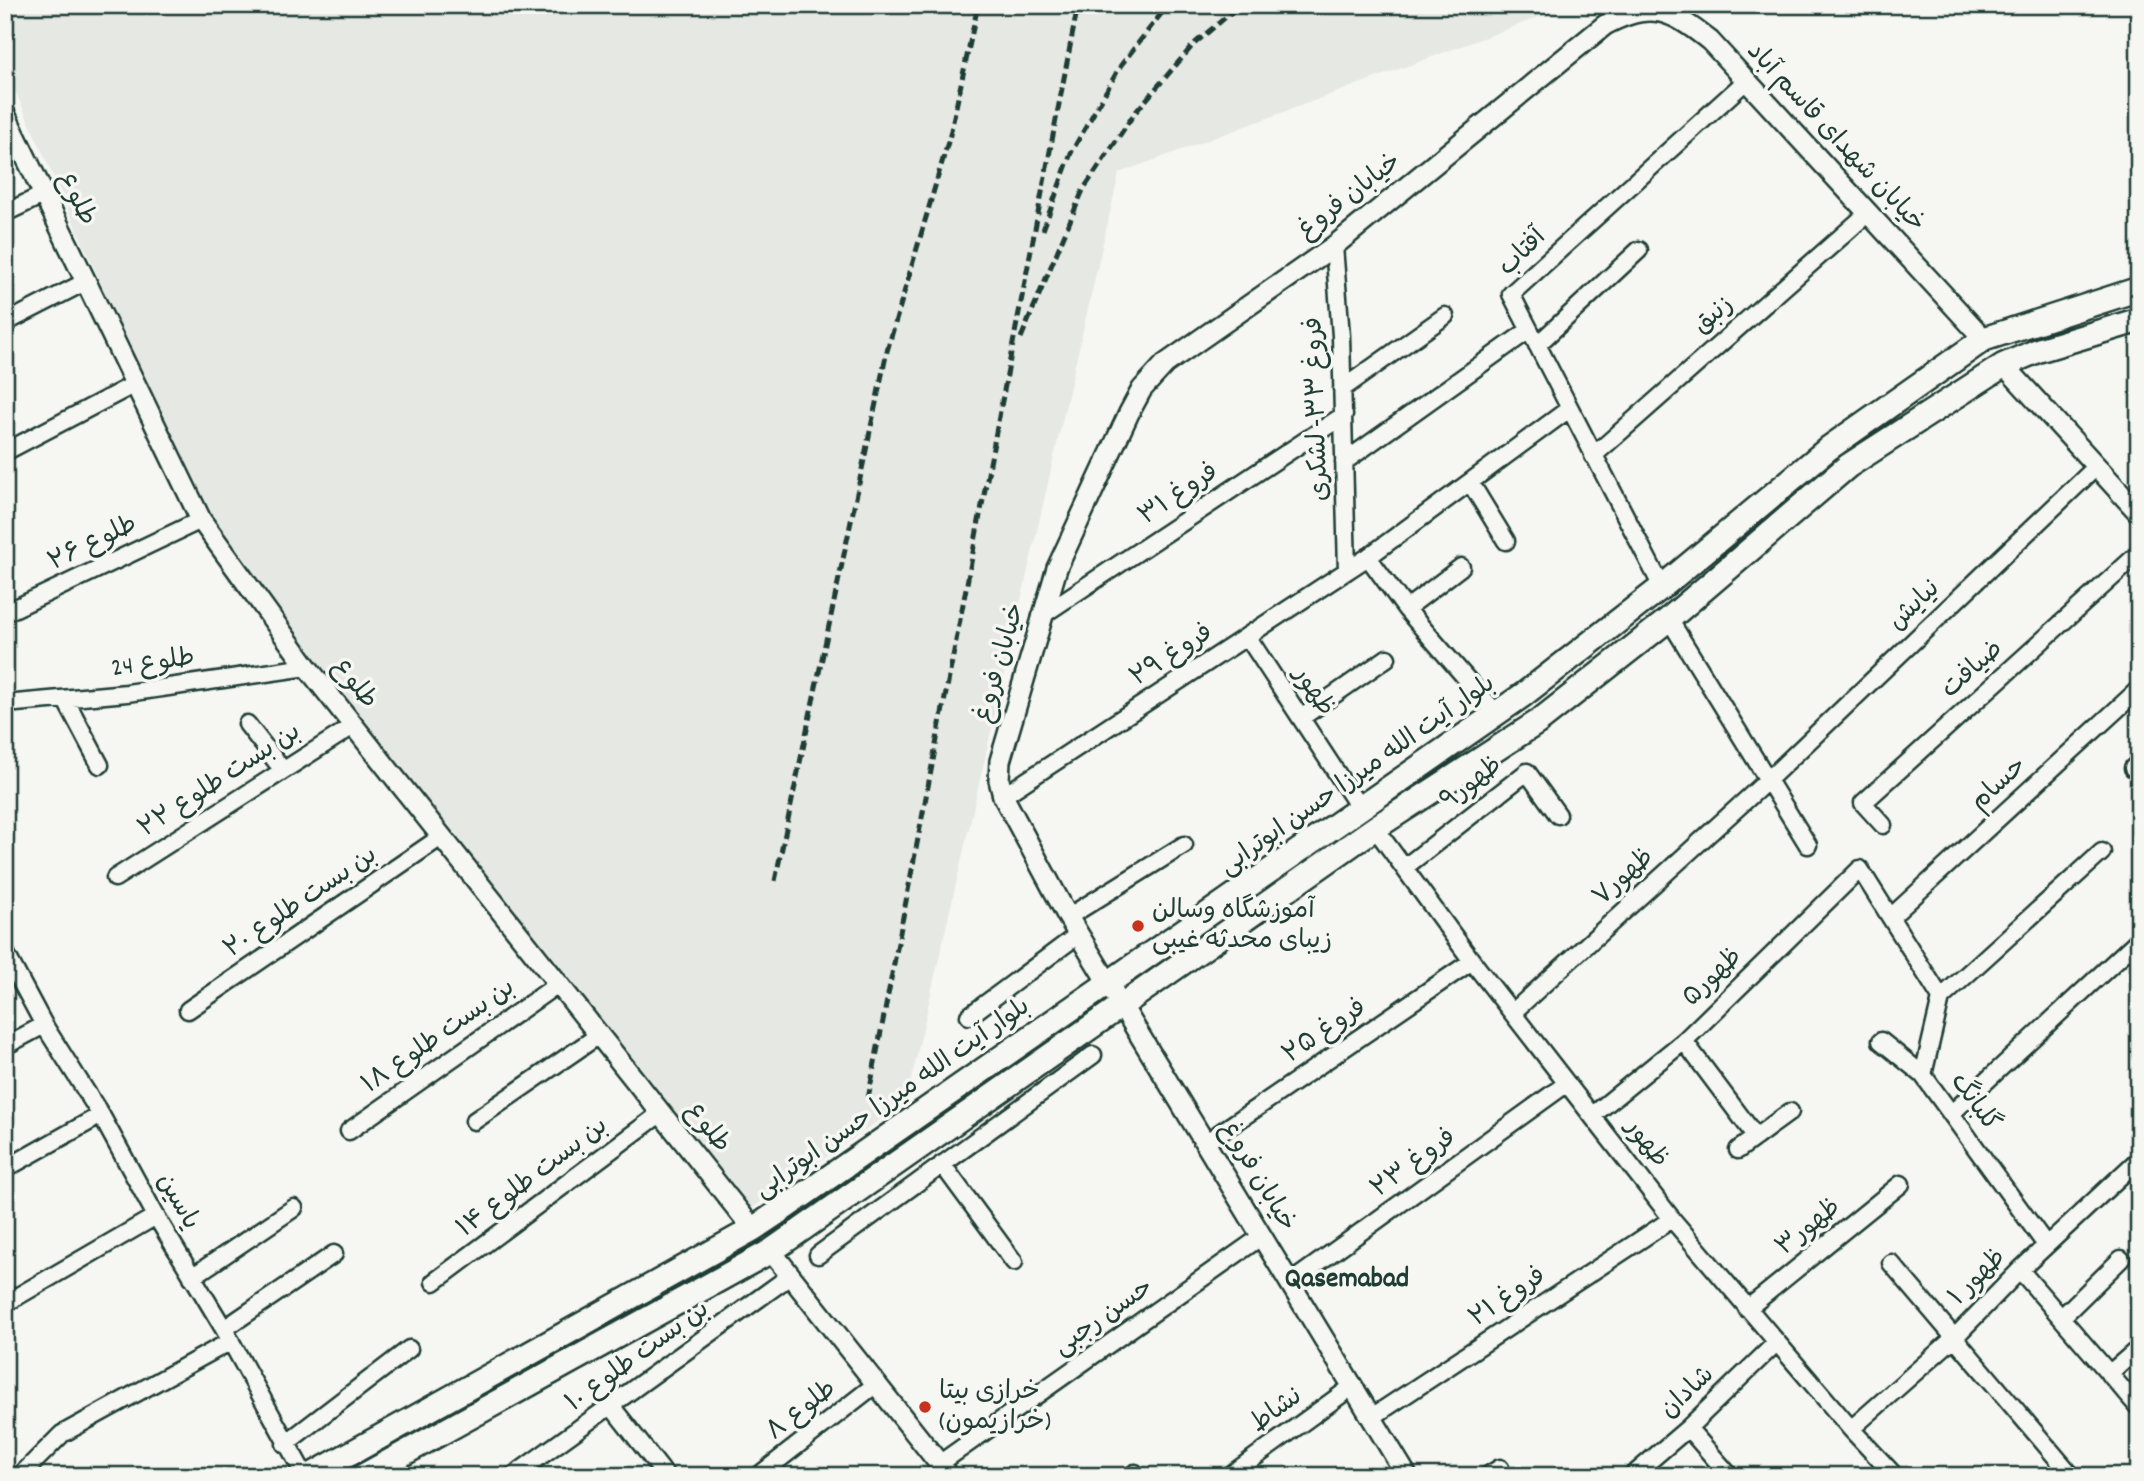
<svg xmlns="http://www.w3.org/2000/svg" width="2144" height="1481" font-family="Dekko,'Playpen Sans Arabic',sans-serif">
	<rect width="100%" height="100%" fill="#f6f6f2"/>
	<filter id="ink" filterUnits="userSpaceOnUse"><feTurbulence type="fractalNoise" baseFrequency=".0143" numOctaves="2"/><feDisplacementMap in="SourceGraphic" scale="14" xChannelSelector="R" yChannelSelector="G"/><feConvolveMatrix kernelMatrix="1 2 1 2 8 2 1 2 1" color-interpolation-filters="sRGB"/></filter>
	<g filter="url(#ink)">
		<!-- built -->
		<path fill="#e6e8e4" d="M 5,5 L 1572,5 L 1119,173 L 906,1102 L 752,1208 L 247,575 L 184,470 L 5,68 Z"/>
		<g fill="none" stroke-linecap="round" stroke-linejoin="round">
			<!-- minor casing -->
			<g stroke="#1f3d34" stroke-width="21">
				<path id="minor" d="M 5,213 L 45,194
					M 1334,246 L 1341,336 L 1347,571
					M 5,323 L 87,281
					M 1537,345 L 1639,250
					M 1342,389 L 1445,316
					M 5,452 L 135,384
					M 1593,456 L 1868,213
					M 1344,462 L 1529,330
					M 1470,482 L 1506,541
					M 1368,557 L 1406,609 L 1497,714
					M 1662,587 L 1511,294 L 1747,80
					M 1406,609 L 1461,567
					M 5,613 L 201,520
					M 1041,616 L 1344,415
					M 1669,619 L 1808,845
					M 1247,636 L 1361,810
					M 65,699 L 100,765
					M 5,704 L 127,693 L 307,667
					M 1301,718 L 1387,658
					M 247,724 L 282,769
					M 2133,768 L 2139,762
					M 1003,796 L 1368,557 L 1569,409
					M 1883,825 L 1863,803 L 2139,553
					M 1375,828 L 1472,961 L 1672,1219 L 1851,1429 L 1895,1476
					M 1405,867 L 1527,772 L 1558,815
					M 115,878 L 353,726
					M 1892,916 L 2139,689
					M 1068,917 L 1184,845
					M 5,952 L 44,1025 L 101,1115 L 156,1216 L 224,1329 L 305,1476
					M 1941,998 L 2102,852
					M 188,1010 L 441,837
					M 1513,1012 L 1768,780 L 2096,467
					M 969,1016 L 1079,934
					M 1684,1041 L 1756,1137
					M 1881,1041 L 1923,1075
					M 5,1046 L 44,1025
					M 1952,1113 L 2139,939
					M 1593,1115 L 1684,1041 L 1860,869 L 1941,998 L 1923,1075 L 2046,1245
					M 474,1121 L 599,1035
					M 349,1131 L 558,984
					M 1205,1143 L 1472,961
					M 1738,1150 L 1790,1112
					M 942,1164 L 1014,1262
					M 5,1169 L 101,1115
					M 818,1255 L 1093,1055
					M 1891,1263 L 2072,1476
					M 2020,1270 L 2139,1408
					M 192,1277 L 294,1208
					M 434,1282 L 661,1113
					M 1290,1283 L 1566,1084
					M 13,1299 L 156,1216
					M 1747,1309 L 1901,1184
					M 2063,1316 L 2121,1259
					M 224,1329 L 334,1254
					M 2109,1374 L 2139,1348
					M 612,1407 L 666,1476
					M 1372,1417 L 1672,1219
					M 1688,1428 L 1730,1476
					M 1851,1429 L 1954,1338 L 2020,1270 L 2139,1159
					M 285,1444 L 409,1349
					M 939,1464 L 1262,1236
					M 20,1476 L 62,1434 L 231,1341
					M 513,1476 L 790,1276
					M 758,1476 L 876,1384
					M 1131,1476 L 1135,1473
					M 1229,1476 L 1353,1386
					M 1487,1476 L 1500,1468
					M 1632,1476 L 1688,1428 L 1776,1343"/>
			</g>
			<!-- tertiary casing -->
			<g stroke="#1f3d34" stroke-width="24">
				<path id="tertiary" d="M 5,114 L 201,520 L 307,667 L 753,1229
					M 2004,365 L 2139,513
					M 771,1251 L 949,1476
					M 1407,1476 L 1068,917 L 1003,796 L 999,780 L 1000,761 L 1057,568 L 1129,413 L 1142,389 L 1165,364 L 1334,246 L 1605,25 C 1651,0 1671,10 1710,41 L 1984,339"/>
			</g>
			<!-- secondary casing -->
			<g stroke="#1f3d34" stroke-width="28">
				<path id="secondary" d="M 310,1476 L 753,1229 L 786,1207 L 1523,695 L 1662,587 L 1829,448 L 1984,339 L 2139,289
					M 363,1476 L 771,1251 L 1375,828 L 1538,722 L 1669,619 L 1848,466 L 2004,365 L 2039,350 L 2139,320"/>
			</g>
			<!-- minor -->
			<use href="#minor" stroke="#f6f6f2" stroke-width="16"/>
			<!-- tertiary -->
			<use href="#tertiary" stroke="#f6f6f2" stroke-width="19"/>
			<!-- secondary -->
			<use href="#secondary" stroke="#f6f6f2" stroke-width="23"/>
			<!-- rail -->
			<path stroke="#1f3d34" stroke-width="5" stroke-dasharray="10 5" stroke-linecap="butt" d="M 1043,230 L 1071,153 L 1121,65 L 1168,5
				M 1021,338 L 1083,190 L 1134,114 L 1194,44 L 1240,5
				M 775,881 L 887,351 L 950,135 L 978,5
				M 868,1099 L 1078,5"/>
		</g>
	</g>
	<!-- markers -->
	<g fill="#c8321e" stroke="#f6f6f2" stroke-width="2.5">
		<circle cx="1138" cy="926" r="7"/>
		<circle cx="925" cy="1407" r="7"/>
	</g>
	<g text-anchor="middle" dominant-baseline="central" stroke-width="7" stroke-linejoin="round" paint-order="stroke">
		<!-- street labels -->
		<g font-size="26" fill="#1f3d34" stroke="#f6f6f2">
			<text transform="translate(1835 138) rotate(47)">خیابان شهدای قاسم آباد</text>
			<text transform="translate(1350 197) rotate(-38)">خیابان فروغ</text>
			<text transform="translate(76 199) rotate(64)">طلوع</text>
			<text transform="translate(1523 253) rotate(-45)">آفتاب</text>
			<text transform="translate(1714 316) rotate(-41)">زنبق</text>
			<text transform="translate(1318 409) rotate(-92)">فروغ ۳۳- لشکری</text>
			<text transform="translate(1179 495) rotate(-34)">فروغ ۳۱</text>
			<text transform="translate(93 544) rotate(-26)">طلوع ۲۶</text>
			<text transform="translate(1915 606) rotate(-44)">نيايش</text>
			<text transform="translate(1172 656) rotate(-33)">فروغ ۲۹</text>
			<text transform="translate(1001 663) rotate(-74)">خیابان فروغ</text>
			<text transform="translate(153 664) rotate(-8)">طلوع 24</text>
			<text transform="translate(1973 670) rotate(-42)">ضیافت</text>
			<text transform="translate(354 684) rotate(52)">طلوع</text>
			<text transform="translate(1313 692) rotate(57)">ظهور</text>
			<text transform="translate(1358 776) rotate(-35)">بلوار آیت الله میرزا حسن ابوترابی</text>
			<text transform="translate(220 781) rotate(-33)">بن بست طلوع ۲۲</text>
			<text transform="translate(1472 784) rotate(-38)">ظهور۹</text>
			<text transform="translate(1999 785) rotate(-43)">حسام</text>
			<text transform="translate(1624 878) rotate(-42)">ظهور۷</text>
			<text transform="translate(301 903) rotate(-34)">بن بست طلوع ۲۰</text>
			<text transform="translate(1713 978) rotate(-44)">ظهور۵</text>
			<text transform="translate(1325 1032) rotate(-34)">فروغ ۲۵</text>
			<text transform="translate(439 1037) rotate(-35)">بن بست طلوع ۱۸</text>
			<text transform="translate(893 1099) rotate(-35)">بلوار آیت الله میرزا حسن ابوترابی</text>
			<text transform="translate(1974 1103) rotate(54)">گلبانگ</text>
			<text transform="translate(707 1128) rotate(52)">طلوع</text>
			<text transform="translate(1646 1144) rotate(53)">ظهور</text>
			<text transform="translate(1414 1164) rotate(-36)">فروغ ۲۳</text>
			<text transform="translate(1257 1177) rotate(59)">خیابان فروغ</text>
			<text transform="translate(533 1178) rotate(-37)">بن بست طلوع ۱۴</text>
			<text transform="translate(177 1202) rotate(60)">یاسین</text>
			<text transform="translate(1809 1228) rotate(-39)">ظهور۳</text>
			<text transform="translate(1978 1278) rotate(-45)">ظهور ۱</text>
			<text transform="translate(1508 1298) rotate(-34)">فروغ ۲۱</text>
			<text transform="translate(1104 1318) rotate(-35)">حسن رجبی</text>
			<text transform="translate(638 1357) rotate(-36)">بن بست طلوع ۱۰</text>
			<text transform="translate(1688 1393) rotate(-43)">شادان</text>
			<text transform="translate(802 1411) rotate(-38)">طلوع ۸</text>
			<text transform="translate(1277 1411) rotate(-36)">نشاط</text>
		</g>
		<!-- poi labels -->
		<g font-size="26" fill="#1f3d34" stroke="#f6f6f2" text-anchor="start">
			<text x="1152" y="911">آموزشگاه وسالن<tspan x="1152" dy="30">زیبای محدثه غیبی</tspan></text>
			<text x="939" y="1392">خرازی بیتا<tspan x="939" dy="30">(خرازیمون)</tspan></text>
		</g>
		<!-- neighbourhood labels -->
		<g font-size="28" font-weight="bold" fill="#1f3d34" stroke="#f6f6f2">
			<text x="1347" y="1281">Qasemabad</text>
		</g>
	</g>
	<!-- margin -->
	<rect width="2144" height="1481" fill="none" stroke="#f6f6f2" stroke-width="28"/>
	<rect x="14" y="14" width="2116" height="1453" fill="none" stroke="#1f3d34" stroke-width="2.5" filter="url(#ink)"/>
</svg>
